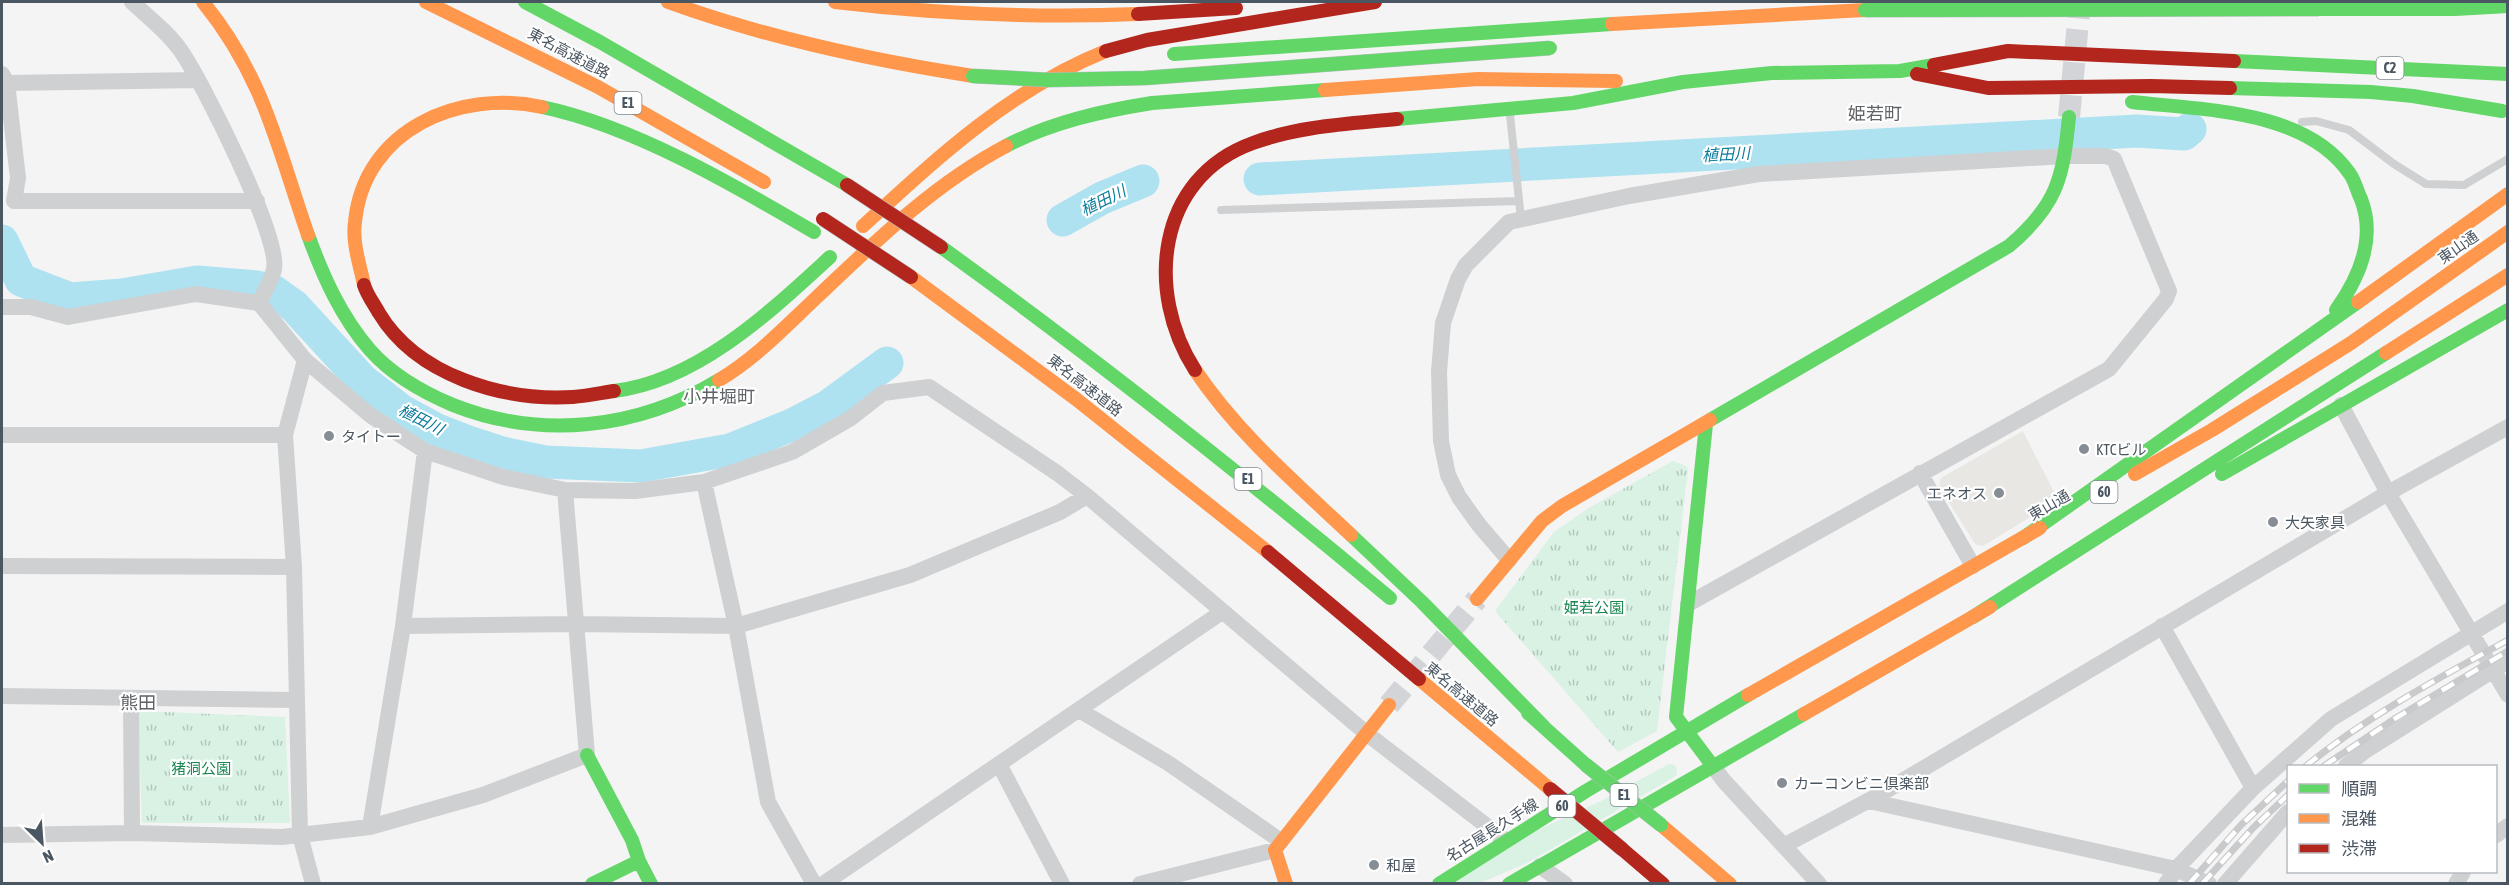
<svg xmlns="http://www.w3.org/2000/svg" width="2509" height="885" font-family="'Asap Condensed','Noto Sans JP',sans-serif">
	<defs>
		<pattern id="park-tufts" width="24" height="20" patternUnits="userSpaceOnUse" patternTransform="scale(1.5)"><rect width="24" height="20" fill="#d9f2e3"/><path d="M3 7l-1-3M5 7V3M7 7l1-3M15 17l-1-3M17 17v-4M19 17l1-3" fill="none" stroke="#b2c7bb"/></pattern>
	</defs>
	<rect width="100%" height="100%" fill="#f4f4f4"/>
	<!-- commercial -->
	<path fill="#e8e7e3" d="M 2023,431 L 2058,500 L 1983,546 L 1976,545 L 1939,487 L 1941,478 Z"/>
	<!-- grass -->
	<path fill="#d9f2e3" d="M 1669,764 L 1675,765 L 1677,770 L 1676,776 L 1527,863 L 1480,883 L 1451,884 L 1520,838 L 1601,801 Z"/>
	<!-- park -->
	<path fill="url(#park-tufts)" d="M 1673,461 L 1686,466 L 1688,470 L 1657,731 L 1618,752 L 1495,611 L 1554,532 L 1587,509 Z
		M 138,711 L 285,717 L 290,823 L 142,823 Z"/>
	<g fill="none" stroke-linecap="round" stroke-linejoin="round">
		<!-- river -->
		<path stroke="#aee2f0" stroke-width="33" d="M 1260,179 L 2137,131 L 2184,134 L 2190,129
			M 1063,220 L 1102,198 L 1143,181
			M 2,241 L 21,280 L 70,299 L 122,295 L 197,282 L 257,287 L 273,291 L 294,306 L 362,380 L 402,411 L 437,430 L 468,442 L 502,453 L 545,462 L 641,466 L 730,450 L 794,424 L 827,407 L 887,363"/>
		<!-- secondary-tunnel -->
		<path stroke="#d2d4d7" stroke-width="22" stroke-dasharray="22 11" stroke-linecap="butt" d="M 2069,117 L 2080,2
			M 1389,705 L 1477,599"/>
		<!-- lane -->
		<path stroke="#ced0d2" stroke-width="8" d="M 1510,115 L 1521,219
			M 2302,122 L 2316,121 L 2349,130 L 2394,164 L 2426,184 L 2464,185 L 2508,159
			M 1221,210 L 1519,201"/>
		<!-- street -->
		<path stroke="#ced0d2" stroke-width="16" d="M 132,2 C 148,17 168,32 181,51 C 202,81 281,238 274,269 C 272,280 264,292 259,303
			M 2,74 L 7,83 L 18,178 L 14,201 L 257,201
			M 7,83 L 198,80
			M 2,307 L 31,307 L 68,317 L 196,294 L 259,303 L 305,360 L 285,435 L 294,567 L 300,835 L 313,884
			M 305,360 L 370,415 L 425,451 L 503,477 L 565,490 L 635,491 L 704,482 L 792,452 L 851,418 L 883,393 L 929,387 L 1057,473 L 1087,496 L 1366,733 L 1505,840
			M 2341,405 L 2388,493 L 2508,695
			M 2,435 L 285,435
			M 1920,473 L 1973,566
			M 704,482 L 736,626 L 768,802 L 814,884
			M 1509,560 L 1479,525 L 1459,497 L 1448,475 L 1441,441 L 1439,372 L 1443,323 L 1458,279 L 1466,265 L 1509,222 L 1629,196 L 1759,174 L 2065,156 L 2106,156 L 2114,159 L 2169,291 L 2166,299 L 2109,369 L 1688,604
			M 2,566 L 294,567
			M 403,626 L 575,624 L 736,626 L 910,575 L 1060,512 L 1087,496
			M 2162,626 L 2253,788
			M 2,696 L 297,700
			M 131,698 L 132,833
			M 1079,710 L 1168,763 L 1281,841
			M 999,764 L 1062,884
			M 1712,765 L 1724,781 L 1819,884
			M 2346,766 L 2365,751 L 2508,661
			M 1869,801 L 2176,869 L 2209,884
			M 370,827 L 403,626 L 425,451
			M 2,835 L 132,833 L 282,837 L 370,827 L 483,795 L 587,755 L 565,490
			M 2496,835 L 2508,826
			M 1785,845 L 1877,796 L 2388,493 L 2508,427
			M 1540,866 L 1565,884
			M 823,884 L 1222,612
			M 1140,884 L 1275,850
			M 2166,884 L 2176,869 L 2253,788 L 2331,719 L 2508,611
			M 2225,884 L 2288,812
			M 2456,884 L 2463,872"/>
		<!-- fast -->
		<path stroke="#63d668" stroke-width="14" d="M 525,2 L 600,42 L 847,185
			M 2319,9 L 2455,9 L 2508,6
			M 1174,54 L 1612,24
			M 2234,61 L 2508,74
			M 2230,88 L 2371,92 L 2413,96 L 2502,111
			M 2132,102 C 2202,110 2306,109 2350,174 C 2355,181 2357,191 2361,199 C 2376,238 2359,278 2336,310
			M 542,107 C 633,126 734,185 814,232
			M 1397,119 L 1573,103 L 1683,82 L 1772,73 L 1900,71 L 1934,65
			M 1006,146 C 1052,122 1102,111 1152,103 L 1325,90
			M 308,235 C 323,276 341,317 370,350 C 392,375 422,392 453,405 C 541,440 638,429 719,380
			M 941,247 C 1095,358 1244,476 1390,598
			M 614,391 C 698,381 771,311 830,257
			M 1710,420 L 2009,246 C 2057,205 2063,179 2069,117
			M 1706,424 L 1676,717 L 1712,765
			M 2222,474 L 2508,310
			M 1351,535 L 1422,602 L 1544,727
			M 2023,538 L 2358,302
			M 1973,617 L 2386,353
			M 1528,713 L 1586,765
			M 587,755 L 632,840 L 639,861 L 651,884
			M 592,884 L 639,861
			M 1439,884 L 1586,791 L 1748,695
			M 1509,884 L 1804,714"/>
		<!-- slow -->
		<path stroke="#ff974d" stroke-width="14" d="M 203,2 C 264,77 277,146 308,235
			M 426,2 L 598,87 L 764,182
			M 668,2 C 767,38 869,60 973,76
			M 835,2 C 936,14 1037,18 1138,14
			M 1612,24 L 1865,10
			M 1325,90 L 1478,79 L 1616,81
			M 863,226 C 938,157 1011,89 1106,51
			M 911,277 L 1076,399 L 1268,552
			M 364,285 C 360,265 352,243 355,222 C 364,129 460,89 542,107
			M 2358,302 L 2508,194
			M 2386,353 L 2508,275
			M 1195,370 C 1237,433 1296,483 1351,535
			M 719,380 C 756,358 786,326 817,297 C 875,242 934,184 1006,146
			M 2135,474 L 2212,430 L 2351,343 L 2508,232
			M 1477,599 L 1542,521 L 1562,506 L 1710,420
			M 1419,679 L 1550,789
			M 1748,695 L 2040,528
			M 1804,714 L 1990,607
			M 1661,825 L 1730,884
			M 1286,884 L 1275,850 L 1389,705"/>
		<!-- jam -->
		<path stroke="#b3261e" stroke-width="14" d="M 1138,14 L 1236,8
			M 1106,51 L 1147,40 L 1375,2
			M 1934,65 L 2008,51 L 2234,61
			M 1917,74 L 1988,88 L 2151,86 L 2230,88
			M 364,285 C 367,295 374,304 379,313 C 417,376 503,401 573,397 C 587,396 601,393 614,391
			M 1195,370 C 1145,292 1156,178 1253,143 C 1299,126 1348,124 1397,119
			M 1268,552 L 1419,679
			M 1622,849 L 1663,884"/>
		<!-- rail casing -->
		<g stroke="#c9cacc" stroke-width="7">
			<path id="rail" d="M 2306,766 C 2367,716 2439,678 2508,640
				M 2324,766 L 2396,718 L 2508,651
				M 2189,884 L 2241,825 L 2288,781
				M 2202,884 L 2253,828 L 2288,795"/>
		</g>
		<!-- rail -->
		<use href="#rail" stroke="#fff" stroke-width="4.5" stroke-dasharray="14" stroke-linecap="butt"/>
		<!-- fast-bridge casing -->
		<g stroke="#b9bec3" stroke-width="15" stroke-linecap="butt">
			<path id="fast-bridge" d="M 1865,10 L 2319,9
				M 973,76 L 1050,80 L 1145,78 L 1550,48
				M 1586,765 L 1661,825"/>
		</g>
		<!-- jam-bridge casing -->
		<g stroke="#b9bec3" stroke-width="15" stroke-linecap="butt">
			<path id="jam-bridge" d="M 847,185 L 941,247
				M 823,219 L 911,277
				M 1550,789 L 1622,849"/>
		</g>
		<!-- fast-bridge -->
		<use href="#fast-bridge" stroke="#63d668" stroke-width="14"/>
		<!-- jam-bridge -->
		<use href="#jam-bridge" stroke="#b3261e" stroke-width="14"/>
	</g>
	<!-- markers -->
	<g fill="#868d94" stroke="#fff" stroke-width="2">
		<circle cx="329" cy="436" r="6"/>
		<circle cx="2084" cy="449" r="6"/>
		<circle cx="1999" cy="493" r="6"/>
		<circle cx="2273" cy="522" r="6"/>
		<circle cx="1782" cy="783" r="6"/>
		<circle cx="1374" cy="865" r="6"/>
	</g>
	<g text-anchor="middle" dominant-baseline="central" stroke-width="4.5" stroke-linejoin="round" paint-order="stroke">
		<!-- shield labels -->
		<g fill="#fff" stroke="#808990" stroke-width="1.5">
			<rect x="2376.5" y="57" width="27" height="22" rx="4.5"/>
			<rect x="614.5" y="92" width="27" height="22" rx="4.5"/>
			<rect x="1234.5" y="468" width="27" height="22" rx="4.5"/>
			<rect x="2090.5" y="481" width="27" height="22" rx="4.5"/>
			<rect x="1610.5" y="784" width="27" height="22" rx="4.5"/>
			<rect x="1548.5" y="795" width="27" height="22" rx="4.5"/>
		</g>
		<g font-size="14" font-weight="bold" fill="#4a5661">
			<text x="2390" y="68">C2</text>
			<text x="628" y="103">E1</text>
			<text x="1248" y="479">E1</text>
			<text x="2104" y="492">60</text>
			<text x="1624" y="795">E1</text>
			<text x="1562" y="806">60</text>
		</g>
		<!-- street labels -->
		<g font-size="15" fill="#4a5661" stroke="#fff">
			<text transform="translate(569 53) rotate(28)">東名高速道路</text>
			<text transform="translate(2458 247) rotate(-35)">東山通</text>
			<text transform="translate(1085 385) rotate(38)">東名高速道路</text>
			<text transform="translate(2049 505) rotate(-30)">東山通</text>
			<text transform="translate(1462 694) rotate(40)">東名高速道路</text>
			<text transform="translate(1492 830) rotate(-32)">名古屋長久手線</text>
		</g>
		<!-- poi labels -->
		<g font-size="15" fill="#4a5661" stroke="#fff" text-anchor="start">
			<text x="341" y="436">タイトー</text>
			<text x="2096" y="449">KTCビル</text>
			<text x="1987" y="493" text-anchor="end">エネオス</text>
			<text x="2285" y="522">大矢家具</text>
			<text x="1794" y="783">カーコンビニ倶楽部</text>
			<text x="1386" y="865">和屋</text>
		</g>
		<!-- park labels -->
		<g font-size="15" fill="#17864f" stroke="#fff">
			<text x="1594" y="607">姫若公園</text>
			<text x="201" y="768">猪洞公園</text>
		</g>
		<!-- water labels -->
		<g font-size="16" font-style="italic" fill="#0c7c9b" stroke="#fff">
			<text transform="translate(1726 154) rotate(-3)">植田川</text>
			<text transform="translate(1103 200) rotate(-26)">植田川</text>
			<text transform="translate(421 419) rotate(27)">植田川</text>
		</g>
		<!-- quarter labels -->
		<g font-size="18" fill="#5f6368" stroke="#fff">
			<text x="1875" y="113">姫若町</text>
			<text x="719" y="396">小井堀町</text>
			<text x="138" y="702">熊田</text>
		</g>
	</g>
	<!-- border -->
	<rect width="2509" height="885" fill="none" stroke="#4a5661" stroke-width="6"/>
	<!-- legend -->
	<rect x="2287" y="765" width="210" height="108" fill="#ffffff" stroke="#b7bbc0" stroke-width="1.5"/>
	<rect x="2299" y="784" width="30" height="9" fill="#63d668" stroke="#b7bbc0" stroke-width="1.5"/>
	<text x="2341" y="795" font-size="18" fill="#4a5661">順調</text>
	<rect x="2299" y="814" width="30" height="9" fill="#ff974d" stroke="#b7bbc0" stroke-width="1.5"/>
	<text x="2341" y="825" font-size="18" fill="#4a5661">混雑</text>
	<rect x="2299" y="844" width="30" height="9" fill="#b3261e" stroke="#b7bbc0" stroke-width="1.5"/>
	<text x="2341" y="855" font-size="18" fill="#4a5661">渋滞</text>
	<!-- north arrow -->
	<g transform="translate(42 843) rotate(155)" stroke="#ffffff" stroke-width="4.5" paint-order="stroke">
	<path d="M0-4.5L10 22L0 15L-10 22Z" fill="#4a5661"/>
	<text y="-9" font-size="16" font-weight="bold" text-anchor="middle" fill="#4a5661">N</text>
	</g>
</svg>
